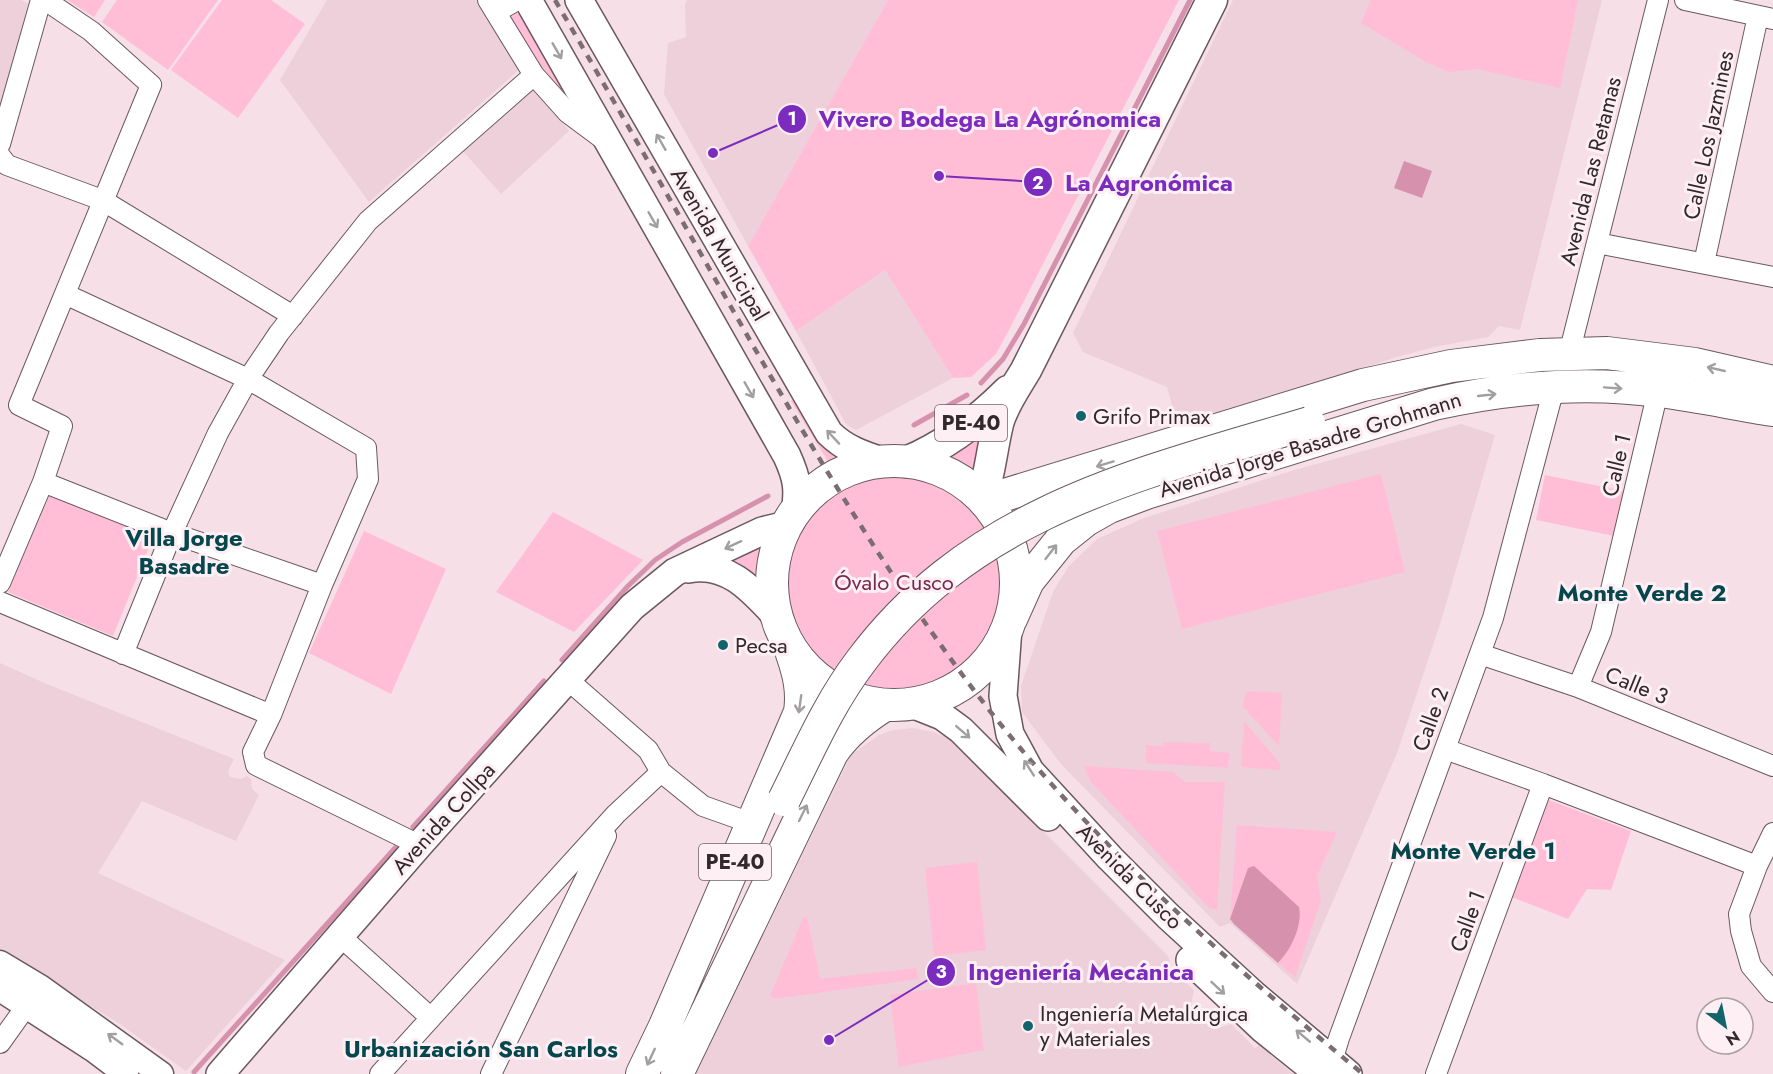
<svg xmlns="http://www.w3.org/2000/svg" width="1773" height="1074" font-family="Jost,sans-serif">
	<rect width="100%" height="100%" fill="#f6dfe7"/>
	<!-- built -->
	<path fill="#edd0da" d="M 0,0 L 21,0 L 28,4 L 0,109 Z
		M 327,0 L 478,0 L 521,68 L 369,202 L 280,80 Z
		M 687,0 L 888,0 L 748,246 L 664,94 L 668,43 L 686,37 L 685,5 Z
		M 1233,0 L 1602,0 L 1520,330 L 1499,326 L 1488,337 L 1434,347 L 1397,357 L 1178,426 L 1167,387 L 1083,352 L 1073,333 Z
		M 534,88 L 569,131 L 501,194 L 462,150 Z
		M 885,270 L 953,378 L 856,430 L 846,424 L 796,331 Z
		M 1461,424 L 1495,435 L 1441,621 L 1397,753 L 1297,984 L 1230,923 L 1220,927 L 1061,764 L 1022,712 L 1021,686 L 1053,592 L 1068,567 L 1097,539 L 1144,518 L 1291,471 Z
		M 0,663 L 49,685 L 234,759 L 228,771 L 230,777 L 241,779 L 247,776 L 251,779 L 252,789 L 259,795 L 236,841 L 142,801 L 98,873 L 285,960 L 186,1071 L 117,1022 L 0,951 Z
		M 913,728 L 934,732 L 953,741 L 1168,956 L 1173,971 L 1194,990 L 1191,1005 L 1218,1028 L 1231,1024 L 1255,1048 L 1259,1045 L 1293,1074 L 696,1074 L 851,755 L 879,735 L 893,730 Z"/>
	<!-- green -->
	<path fill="#ffbed6" d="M 67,0 L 105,0 L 94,17 Z
		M 117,0 L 218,0 L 168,70 L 102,22 Z
		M 222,0 L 271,0 L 305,24 L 238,118 L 171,70 Z
		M 888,0 L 1179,0 L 1009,330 L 996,354 L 971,377 L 953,378 L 885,270 L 796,331 L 748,246 Z
		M 1371,0 L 1578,0 L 1560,88 L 1477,69 L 1449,72 L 1426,62 L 1361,23 Z
		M 519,12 L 527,15 L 566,90 L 560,94 L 543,73 L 510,22 L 511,15 Z
		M 595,55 L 791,389 L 787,391 Z
		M 796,398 L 843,457 L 830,465 L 791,401 Z
		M 985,424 L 982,480 L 970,471 L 939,455 Z
		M 1381,474 L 1405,572 L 1182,629 L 1157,531 Z
		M786 582a108 108 0 1 1 216 0a108 108 0 1 1-216 0Z
		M 1545,475 L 1624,491 L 1614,536 L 1536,520 Z
		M 50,494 L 154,535 L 113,636 L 8,592 Z
		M 553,512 L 643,560 L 574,632 L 496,592 Z
		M 364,531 L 446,569 L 391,694 L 309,653 Z
		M 770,536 L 767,545 L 761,586 L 747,572 L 730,559 Z
		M 1249,691 L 1282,693 L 1279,746 L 1243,707 L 1245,694 Z
		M 1244,721 L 1280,763 L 1280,770 L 1241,767 Z
		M 1163,742 L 1210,743 L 1210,751 L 1230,753 L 1228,768 L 1146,763 L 1146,745 L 1163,746 Z
		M 1084,766 L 1173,772 L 1185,782 L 1225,782 L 1217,910 L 1209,908 L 1091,782 Z
		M 1546,799 L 1631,831 L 1611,890 L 1587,889 L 1568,919 L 1509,896 Z
		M 1237,825 L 1337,832 L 1317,876 L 1321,901 L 1295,977 L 1278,963 L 1284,957 L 1248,868 L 1230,919 Z
		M 977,862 L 986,950 L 934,956 L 925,868 Z
		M 807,917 L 820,979 L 916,968 L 918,979 L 774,999 L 770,996 L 803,918 Z
		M 976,983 L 984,1050 L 899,1067 L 890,995 Z"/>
	<!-- water -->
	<path fill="#d692ac" d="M 1404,161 L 1432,171 L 1422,198 L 1394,188 Z
		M 1254,866 L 1299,907 C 1303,925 1291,950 1278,963 L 1234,924 L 1230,919 L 1248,868 Z"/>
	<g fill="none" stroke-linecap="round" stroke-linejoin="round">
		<!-- stream -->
		<path stroke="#d692ac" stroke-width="5" d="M 981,383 L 1003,359 L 1024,324 L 1190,0
			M 914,425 L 967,395
			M 562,660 L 628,586 L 655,560 L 682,542 L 768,496
			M 413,827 L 544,681
			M 194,1072 L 395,848"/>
		<!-- minor casing -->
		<g stroke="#6b585f" stroke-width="22">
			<path id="minor" d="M 488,0 L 534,75 L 568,113 L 603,139
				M 1685,0 L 1773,19
				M 496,12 L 517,0
				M 0,144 L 41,0
				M 0,156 L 7,165 L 102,200 L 293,316
				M 1597,243 L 1773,277
				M 1704,263 L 1758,16
				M 65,294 L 248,379 L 366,448 L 368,479 L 322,585 L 271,715 L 253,752 L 256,765 L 419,845
				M 1569,354 L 1658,0
				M 43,482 L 62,426 L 19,405 L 151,85 L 91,31 L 45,0
				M 0,583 L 43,482 L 172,533 L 322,585
				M 0,602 L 271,715
				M 123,654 L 172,533 L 218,433 L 248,379 L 279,333 L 368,221 L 534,75
				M 1480,654 L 1578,687 L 1773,766
				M 567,679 L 648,750 L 661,772 L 703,806 L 751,823
				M 1578,687 L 1601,632 L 1658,391
				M 1445,749 L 1543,784 L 1757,866
				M 1773,833 L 1757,866 L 1739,914 L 1741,931 L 1751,966 L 1773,992
				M 340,936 L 431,1018
				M 0,1043 L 35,994
				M 1332,1061 L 1339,1038 L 1493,618 L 1554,388
				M 380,1074 L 616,814 L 661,772
				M 491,1074 L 606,836
				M 1436,1074 L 1543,784"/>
		</g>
		<!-- tertiary casing -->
		<g stroke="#6b585f" stroke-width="27">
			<path id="tertiary" d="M 0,963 L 40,987 L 161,1074
				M 0,989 L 94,1050 L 126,1074"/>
		</g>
		<!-- secondary casing -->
		<g stroke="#6b585f" stroke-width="30">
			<path id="secondary" d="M 528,0 L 787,456 C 797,478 799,489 795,513
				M 579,0 L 829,433 C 845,449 863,455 885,462
				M 688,569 C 727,561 752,590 776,616
				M 1008,628 L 1003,696 L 1010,734 L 1030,771 L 1110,858 L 1168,916 L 1253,994 L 1348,1074
				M 912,704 L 942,716 L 961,730 L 1048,817
				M 1190,960 L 1263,1029 L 1319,1074
				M 220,1074 L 419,845 L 632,607 L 675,572 L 762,531 L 787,525"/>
		</g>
		<!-- primary casing -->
		<g stroke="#6b585f" stroke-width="33">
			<path id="primary" d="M 906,462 C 945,446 978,421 1008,391
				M 982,498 C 990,474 992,449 998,424 C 1003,405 1016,387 1026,370 L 1212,0"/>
		</g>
		<!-- trunk casing -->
		<g stroke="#6b585f" stroke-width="34">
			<path id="trunk" d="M772 583a122 122 0 1 1 244 0a122 122 0 1 1-244 0Z
				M 985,501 L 1363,385 L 1451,366 L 1540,355 L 1607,353 L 1695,364 L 1773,382
				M 1011,619 L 1028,581 L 1061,540 L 1086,520 L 1109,507 L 1146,493 L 1434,404 C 1506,388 1586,381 1659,391 C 1697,396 1735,404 1773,410
				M 642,1074 L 665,1026 L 800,712 C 803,691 799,674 792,654
				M 677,1074 L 832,753 C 846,732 864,718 885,705"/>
		</g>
		<!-- minor -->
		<use href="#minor" stroke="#fff" stroke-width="20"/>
		<!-- tertiary -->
		<use href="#tertiary" stroke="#fff" stroke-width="24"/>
		<!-- secondary -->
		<use href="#secondary" stroke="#fff" stroke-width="27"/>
		<!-- primary -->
		<use href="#primary" stroke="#fff" stroke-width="30"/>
		<!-- trunk -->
		<use href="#trunk" stroke="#fff" stroke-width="32"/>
		<!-- rail -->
		<path stroke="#7b6d72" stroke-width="4.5" stroke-dasharray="8 8" stroke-linecap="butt" d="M 555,0 C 610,94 664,189 718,284 C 795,420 874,556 967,681 C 1078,830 1220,956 1363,1074"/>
		<!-- trunk-bridge casing -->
		<g stroke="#6b585f" stroke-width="34" stroke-linecap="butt">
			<path id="trunk-bridge" d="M 784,800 C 808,752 829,703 861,661 C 973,511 1139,474 1309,423"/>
		</g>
		<!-- trunk-bridge -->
		<use href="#trunk-bridge" stroke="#fff" stroke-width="32"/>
	</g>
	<!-- one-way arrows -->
	<defs><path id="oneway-shaft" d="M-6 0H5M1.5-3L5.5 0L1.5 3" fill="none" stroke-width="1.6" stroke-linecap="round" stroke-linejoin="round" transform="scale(1.5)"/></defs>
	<g stroke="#a29fa0">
		<use href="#oneway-shaft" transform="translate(557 51) rotate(60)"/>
		<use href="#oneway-shaft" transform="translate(661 142) rotate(-120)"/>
		<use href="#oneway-shaft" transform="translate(653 220) rotate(60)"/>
		<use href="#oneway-shaft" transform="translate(1716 369) rotate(-167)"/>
		<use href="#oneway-shaft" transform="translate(1613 388) rotate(4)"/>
		<use href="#oneway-shaft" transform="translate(749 390) rotate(60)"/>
		<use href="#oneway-shaft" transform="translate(1487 395) rotate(-6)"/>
		<use href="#oneway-shaft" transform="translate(833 437) rotate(-133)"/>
		<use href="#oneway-shaft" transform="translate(1105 464) rotate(163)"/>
		<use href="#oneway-shaft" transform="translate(733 545) rotate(155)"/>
		<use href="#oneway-shaft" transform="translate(1051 552) rotate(-52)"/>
		<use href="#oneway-shaft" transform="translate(800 704) rotate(98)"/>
		<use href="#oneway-shaft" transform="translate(963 732) rotate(41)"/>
		<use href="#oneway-shaft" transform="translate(1029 768) rotate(-123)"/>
		<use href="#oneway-shaft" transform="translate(803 813) rotate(-64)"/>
		<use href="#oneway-shaft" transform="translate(1218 988) rotate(43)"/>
		<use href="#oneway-shaft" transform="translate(1303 1036) rotate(-140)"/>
		<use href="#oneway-shaft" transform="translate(115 1039) rotate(-144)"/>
		<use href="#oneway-shaft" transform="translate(651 1057) rotate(115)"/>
	</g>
	<!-- markers -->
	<g fill="#14636b" stroke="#fdeff4" stroke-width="2">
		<circle cx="1081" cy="416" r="6"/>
		<circle cx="723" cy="645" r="6"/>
		<circle cx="1028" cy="1026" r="6"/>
	</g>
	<g text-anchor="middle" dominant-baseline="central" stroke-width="6" stroke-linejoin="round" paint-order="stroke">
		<!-- shield labels -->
		<g fill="#fdeff4" stroke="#6e6468" stroke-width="1.5">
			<rect x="935" y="405" width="72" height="36" rx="4.5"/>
			<rect x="699" y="844" width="72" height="36" rx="4.5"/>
		</g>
		<g font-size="21" font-weight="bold" fill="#31292c">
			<text x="971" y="423">PE-40</text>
			<text x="735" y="862">PE-40</text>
		</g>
		<!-- street labels -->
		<g font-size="22" fill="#31292c" stroke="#fdeff4">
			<text transform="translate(1708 135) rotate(-78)">Calle Los Jazmines</text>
			<text transform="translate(1590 171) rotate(-76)">Avenida Las Retamas</text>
			<text transform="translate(720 244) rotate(60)">Avenida Municipal</text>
			<text transform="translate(1310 444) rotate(-17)">Avenida Jorge Basadre Grohmann</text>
			<text transform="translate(1616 465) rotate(-77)">Calle 1</text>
			<text transform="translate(1637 685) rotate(22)">Calle 3</text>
			<text transform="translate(1430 719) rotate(-70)">Calle 2</text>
			<text transform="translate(443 818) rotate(-48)">Avenida Collpa</text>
			<text transform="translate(1130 876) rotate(45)">Avenida Cusco</text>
			<text transform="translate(1467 921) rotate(-70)">Calle 1</text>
		</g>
		<!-- poi labels -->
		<g font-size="22" fill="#31292c" stroke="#fdeff4" text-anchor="start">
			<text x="1093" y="416">Grifo Primax</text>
			<text x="735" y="645">Pecsa</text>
			<text x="1040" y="1013">Ingeniería Metalúrgica<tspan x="1040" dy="25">y Materiales</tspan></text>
		</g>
		<!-- park labels -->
		<g font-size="22" fill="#77284d" stroke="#fdeff4">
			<text x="894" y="582">Óvalo Cusco</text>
		</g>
		<!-- neighbourhood labels -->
		<g font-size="24" font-weight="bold" fill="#05474d" stroke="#fdeff4">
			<text x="184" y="537">Villa Jorge<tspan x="184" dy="28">Basadre</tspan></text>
			<text x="1642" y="592">Monte Verde 2</text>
			<text x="1473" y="850">Monte Verde 1</text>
			<text x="481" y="1048">Urbanización San Carlos</text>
		</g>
	</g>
	<!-- callouts -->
	<path fill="none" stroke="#7b2cbf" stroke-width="2" d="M713 153L792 119M939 176L1038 182M829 1040L941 972"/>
	<g fill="#7b2cbf" stroke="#fdeff4" stroke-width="2">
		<circle cx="713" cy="153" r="6"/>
		<circle cx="939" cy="176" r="6"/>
		<circle cx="829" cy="1040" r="6"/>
		<circle cx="792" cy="119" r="15"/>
		<circle cx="1038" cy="182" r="15"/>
		<circle cx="941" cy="972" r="15"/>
	</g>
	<g font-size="18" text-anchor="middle" font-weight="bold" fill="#fff">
		<text x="792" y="125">1</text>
		<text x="1038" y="189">2</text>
		<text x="941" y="978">3</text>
	</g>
	<g font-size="24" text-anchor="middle" font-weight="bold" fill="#7b2cbf" stroke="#fdeff4" stroke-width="6" stroke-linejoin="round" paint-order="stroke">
		<text x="990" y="127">Vivero Bodega La Agrónomica</text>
		<text x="1149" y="191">La Agronómica</text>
		<text x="1081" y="980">Ingeniería Mecánica</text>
	</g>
	<!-- north arrow -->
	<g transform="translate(1725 1026) rotate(148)"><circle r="28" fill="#fdeff4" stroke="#aba0a4" stroke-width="1.5"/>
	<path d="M0-4.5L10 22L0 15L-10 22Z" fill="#14636b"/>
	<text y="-9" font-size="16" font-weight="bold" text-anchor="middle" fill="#31292c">N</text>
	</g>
</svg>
